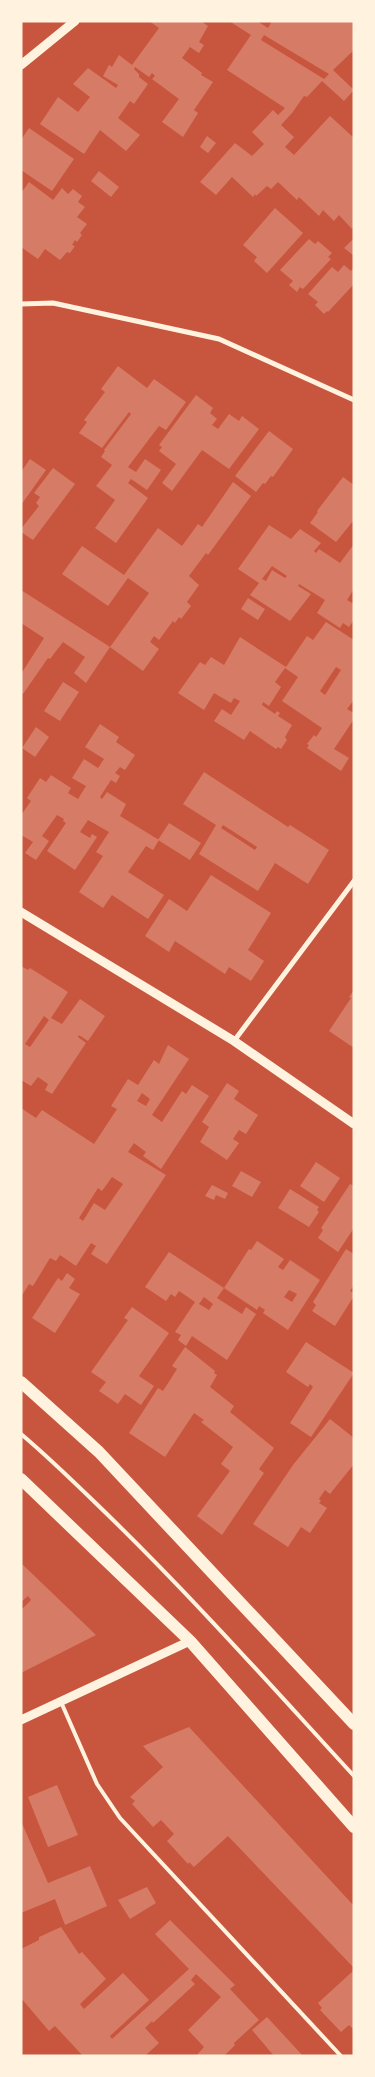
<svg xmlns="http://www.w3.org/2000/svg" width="375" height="2077" font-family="'Space Grotesk',sans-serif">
	<rect width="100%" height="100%" fill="#c8553d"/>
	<!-- building -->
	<path fill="#d67c66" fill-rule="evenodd" d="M 149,21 L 201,21 L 208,26 L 199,42 L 204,45 L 199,53 L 190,47 L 182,58 L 202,73 L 201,75 L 213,82 L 194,110 L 198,113 L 183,137 L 162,122 L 179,99 L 152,79 L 155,76 L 152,73 L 149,77 L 135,67 L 134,69 L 139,74 L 139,77 L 148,84 L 134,104 L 130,101 L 118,118 L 140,135 L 126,151 L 100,130 L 84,154 L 40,124 L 58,97 L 78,112 L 90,97 L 73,84 L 88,68 L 116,88 L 118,85 L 103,76 L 109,65 L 112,67 L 119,55 L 132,65 L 159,28 Z
		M 229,21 L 257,21 L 268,28 L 272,21 L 354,21 L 354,50 L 333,70 L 354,90 L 344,101 L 322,81 L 307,97 L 304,96 L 292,113 L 281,125 L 294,137 L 285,147 L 294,155 L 330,116 L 354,138 L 354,227 L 352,229 L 339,215 L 334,221 L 323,210 L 319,216 L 299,197 L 297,200 L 278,182 L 271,189 L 267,186 L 256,196 L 255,194 L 253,197 L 232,177 L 216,195 L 200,182 L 235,143 L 252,156 L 264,144 L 252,132 L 273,110 L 278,115 L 285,108 L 227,70 L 251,35 ZM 264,35 L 329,74 L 324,79 L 261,40 Z
		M 29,128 L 74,159 L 52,191 L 21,170 L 21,140 Z
		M 207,136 L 216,143 L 208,153 L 200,147 Z
		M 99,171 L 119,187 L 111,197 L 91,181 Z
		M 29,182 L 53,200 L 62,188 L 68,194 L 73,189 L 82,196 L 78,202 L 85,207 L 77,217 L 87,224 L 80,233 L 82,235 L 77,242 L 75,240 L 72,245 L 75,246 L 70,253 L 67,252 L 60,260 L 45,249 L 38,259 L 21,247 L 21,193 Z
		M 275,208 L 303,233 L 267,273 L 254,261 L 257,257 L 243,245 Z
		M 354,238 L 354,256 L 344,248 Z
		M 309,239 L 315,244 L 318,241 L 332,253 L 328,257 L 331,259 L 303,289 L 300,287 L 297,292 L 289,285 L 293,281 L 280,270 Z
		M 344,265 L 351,271 L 354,267 L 354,284 L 328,312 L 327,311 L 324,314 L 315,305 L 318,302 L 308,294 L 332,267 L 338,272 Z
		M 118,366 L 147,388 L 154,379 L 186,402 L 166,430 L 159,426 L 128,467 L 136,472 L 145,459 L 161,470 L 147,490 L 131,479 L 128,483 L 148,498 L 116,543 L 95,528 L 115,500 L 96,486 L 112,465 L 101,457 L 105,451 L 104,450 L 131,414 L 129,412 L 102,448 L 79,433 L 87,422 L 84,420 L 105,392 L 101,389 Z
		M 196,395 L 213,408 L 210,413 L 217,419 L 212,425 L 218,429 L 229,414 L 239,421 L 242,416 L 259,429 L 229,469 L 202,450 L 172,491 L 162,483 L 176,464 L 159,451 L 162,447 L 159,445 Z
		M 269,431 L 293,449 L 273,477 L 271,476 L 265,484 L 263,483 L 256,492 L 235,476 Z
		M 30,459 L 46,470 L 21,505 L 21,472 Z
		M 53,468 L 75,484 L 33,540 L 21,532 L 21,529 L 39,506 L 36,503 L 40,497 L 34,493 Z
		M 343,477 L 354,485 L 354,520 L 336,542 L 310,523 L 318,512 L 317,511 Z
		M 233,482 L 251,496 L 208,555 L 206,553 L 189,576 L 199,585 L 187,602 L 191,606 L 181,619 L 179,617 L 175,623 L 173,621 L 159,640 L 154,636 L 150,642 L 159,649 L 143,671 L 110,647 L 149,593 L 128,578 L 108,606 L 62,574 L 82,546 L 124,575 L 158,528 L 182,546 L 198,524 L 202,527 Z
		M 269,525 L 291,539 L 300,529 L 321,543 L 314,551 L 316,553 L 319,549 L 340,563 L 354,544 L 354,589 L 347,600 L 354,604 L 354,620 L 349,627 L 343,623 L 340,628 L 317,613 L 325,600 L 299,584 L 298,586 L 311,594 L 290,621 L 250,595 L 259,583 L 238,569 ZM 272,566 L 287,576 L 285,578 L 272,570 L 266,581 L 262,579 Z
		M 21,590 L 110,647 L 86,683 L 74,673 L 85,657 L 63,642 L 50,659 L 48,658 L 23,694 L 21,693 L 21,674 L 44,638 L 21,623 Z
		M 248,598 L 265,609 L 258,620 L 241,609 Z
		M 326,622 L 354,640 L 354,700 L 347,709 L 354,713 L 354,719 L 334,749 L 349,758 L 341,771 L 307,748 L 309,745 L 307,744 L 314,735 L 316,737 L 322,728 L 282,701 L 298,677 L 285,668 L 275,682 L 281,687 L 269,706 L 263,702 L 262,705 L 275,714 L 277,711 L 280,713 L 278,716 L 292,725 L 285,737 L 287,740 L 281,749 L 278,747 L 276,749 L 250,731 L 244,740 L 214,721 L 222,709 L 231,715 L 240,701 L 234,698 L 231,703 L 214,693 L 204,710 L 178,693 L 200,662 L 205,665 L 211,657 L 224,665 L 240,637 L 286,667 L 307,636 L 313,640 ZM 336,667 L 341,670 L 325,695 L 320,691 Z
		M 63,682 L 79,692 L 60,721 L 44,711 Z
		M 100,724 L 119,737 L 116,742 L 135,755 L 125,770 L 120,767 L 115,773 L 120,776 L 116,783 L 111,780 L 100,797 L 102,799 L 107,792 L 126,804 L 120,816 L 159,840 L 153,850 L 146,846 L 128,872 L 164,895 L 148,919 L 112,895 L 103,908 L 79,892 L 103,856 L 96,852 L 109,832 L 88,820 L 80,832 L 90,838 L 92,834 L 97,837 L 75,870 L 47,851 L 66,823 L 63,821 L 64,819 L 57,815 L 42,836 L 49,841 L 36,860 L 25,853 L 33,842 L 21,835 L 21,815 L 31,801 L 27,798 L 40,778 L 46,782 L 51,775 L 71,788 L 68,793 L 78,799 L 86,786 L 72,778 L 84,759 L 98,768 L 104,759 L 85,747 Z
		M 36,727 L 49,737 L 35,757 L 22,748 Z
		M 204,772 L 288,827 L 290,825 L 329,850 L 308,884 L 275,863 L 258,891 L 199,854 L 216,825 L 183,804 ZM 223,825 L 257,847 L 255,850 L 221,828 Z
		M 169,823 L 201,843 L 190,860 L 158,840 Z
		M 211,875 L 271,913 L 248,950 L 264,961 L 251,981 L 229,967 L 225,974 L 175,941 L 169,952 L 145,936 L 169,899 L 187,911 Z
		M 21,966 L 28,970 L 30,968 L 68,992 L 51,1018 L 62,1024 L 80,999 L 105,1016 L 88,1041 L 79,1035 L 78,1037 L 86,1043 L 52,1094 L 45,1090 L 48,1084 L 38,1077 L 31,1086 L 21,1080 ZM 44,1016 L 49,1020 L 30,1047 L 25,1044 Z
		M 354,990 L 354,1048 L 329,1031 L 351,998 L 349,997 Z
		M 168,1045 L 189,1059 L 152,1115 L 162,1122 L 182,1091 L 186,1094 L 192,1085 L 209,1096 L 161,1169 L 143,1156 L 146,1152 L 134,1143 L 128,1152 L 166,1175 L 107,1264 L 91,1254 L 96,1246 L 91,1243 L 76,1266 L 60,1255 L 56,1261 L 50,1258 L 33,1286 L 29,1284 L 21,1297 L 21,1108 L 36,1118 L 42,1110 L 94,1144 L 117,1109 L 111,1106 L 128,1079 L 138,1085 L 154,1060 L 159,1064 ZM 142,1093 L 150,1099 L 146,1106 L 137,1101 ZM 112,1177 L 123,1184 L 105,1210 L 94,1203 L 83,1221 L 79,1218 L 98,1188 L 102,1191 Z
		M 227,1083 L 239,1091 L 234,1099 L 258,1115 L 246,1134 L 239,1130 L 233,1139 L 239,1143 L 227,1160 L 200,1142 L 209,1127 L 202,1122 Z
		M 316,1162 L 340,1178 L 324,1202 L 300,1186 Z
		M 241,1171 L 261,1182 L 252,1197 L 232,1186 Z
		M 350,1184 L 354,1186 L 354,1228 L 338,1252 L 318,1238 L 323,1230 L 321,1228 Z
		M 212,1185 L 228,1193 L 225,1199 L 216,1195 L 214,1200 L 205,1196 Z
		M 290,1189 L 319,1207 L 317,1210 L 319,1212 L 309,1227 L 278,1208 Z
		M 257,1241 L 284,1259 L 278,1267 L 283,1270 L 290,1260 L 320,1280 L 288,1330 L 263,1313 L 265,1310 L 259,1306 L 257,1310 L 224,1288 L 249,1249 L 251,1250 ZM 289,1290 L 297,1294 L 292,1302 L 284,1297 Z
		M 346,1249 L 354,1254 L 354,1285 L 350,1291 L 354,1293 L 354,1296 L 335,1326 L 312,1311 L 316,1305 L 313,1302 Z
		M 169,1252 L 224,1288 L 217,1298 L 242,1314 L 246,1307 L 256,1314 L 227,1360 L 192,1336 L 186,1346 L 178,1340 L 181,1335 L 175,1332 L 195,1302 L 179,1291 L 175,1297 L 171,1294 L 166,1301 L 145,1287 ZM 204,1297 L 213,1304 L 209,1310 L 199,1304 Z
		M 67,1273 L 75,1279 L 69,1288 L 80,1294 L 55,1333 L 32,1318 L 58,1278 L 62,1281 Z
		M 132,1307 L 169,1333 L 139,1376 L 154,1386 L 141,1405 L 125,1394 L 118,1404 L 99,1391 L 106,1382 L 91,1372 L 128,1320 L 124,1318 Z
		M 306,1342 L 354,1373 L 311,1437 L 290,1423 L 313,1387 L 310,1384 L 308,1387 L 286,1372 Z
		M 185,1347 L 215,1371 L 214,1373 L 217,1375 L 210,1387 L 234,1406 L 230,1412 L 274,1448 L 259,1469 L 264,1473 L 222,1535 L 197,1516 L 230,1471 L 221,1464 L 233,1447 L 201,1422 L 204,1420 L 194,1413 L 165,1457 L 129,1433 L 158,1388 L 163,1391 L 177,1369 L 172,1366 Z
		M 330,1419 L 354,1438 L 354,1464 L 330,1494 L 325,1490 L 319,1499 L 321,1501 L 319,1503 L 327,1508 L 310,1533 L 301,1527 L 288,1547 L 253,1524 L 293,1465 Z
		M 21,1563 L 96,1635 L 21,1673 L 21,1610 L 31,1600 L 28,1596 L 21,1602 Z
		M 189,1727 L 354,1906 L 354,1968 L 228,1836 L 194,1867 L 189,1862 L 188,1864 L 167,1841 L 174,1834 L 161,1820 L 153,1827 L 132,1804 L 135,1801 L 130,1797 L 163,1767 L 143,1746 Z
		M 57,1785 L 78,1835 L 48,1847 L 28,1797 Z
		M 21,1821 L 48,1883 L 90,1866 L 107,1906 L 65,1925 L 55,1899 L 21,1913 Z
		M 147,1887 L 156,1903 L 130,1919 L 118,1900 Z
		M 170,1920 L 235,1985 L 230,1989 L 259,2020 L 234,2043 L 235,2045 L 224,2056 L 196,2056 L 204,2047 L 188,2030 L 221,1997 L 196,1974 L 191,1980 L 195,1984 L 153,2023 L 152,2021 L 145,2028 L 159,2043 L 145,2056 L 83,2056 L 55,2026 L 49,2031 L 21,1998 L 21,1949 L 39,1940 L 39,1937 L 61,1927 L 79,1954 L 82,1952 L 106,1979 L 80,2004 L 84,2009 L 123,1973 L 149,2000 L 110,2036 L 112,2039 L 189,1969 L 155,1934 Z
		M 354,1970 L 354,2030 L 349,2025 L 341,2032 L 320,2010 L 322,2008 L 318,2003 Z
		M 267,2017 L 303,2056 L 274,2056 L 252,2030 Z"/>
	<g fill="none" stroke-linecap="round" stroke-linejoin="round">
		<!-- service -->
		<path stroke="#fff3e0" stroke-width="4" d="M 21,1434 C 52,1460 81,1489 110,1517 C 195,1600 274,1689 354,1776
			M 61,1702 L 97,1784 L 120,1818 L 341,2056"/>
		<!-- minor -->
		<path stroke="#fff3e0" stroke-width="5" d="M 21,304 L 53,303 L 219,339 L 354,400
			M 234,1041 L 354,881"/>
		<!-- tertiary -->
		<path stroke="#fff3e0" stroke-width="9" d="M 21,65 L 75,21
			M 21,912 L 234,1041 L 354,1124
			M 21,1720 L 190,1641"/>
		<!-- primary -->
		<path stroke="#fff3e0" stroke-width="12" d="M 21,1382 L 99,1452 L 354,1724
			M 21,1479 L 190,1641 L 354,1827"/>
	</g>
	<!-- border -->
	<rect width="375" height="2077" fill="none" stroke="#fff3e0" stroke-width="45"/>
</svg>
